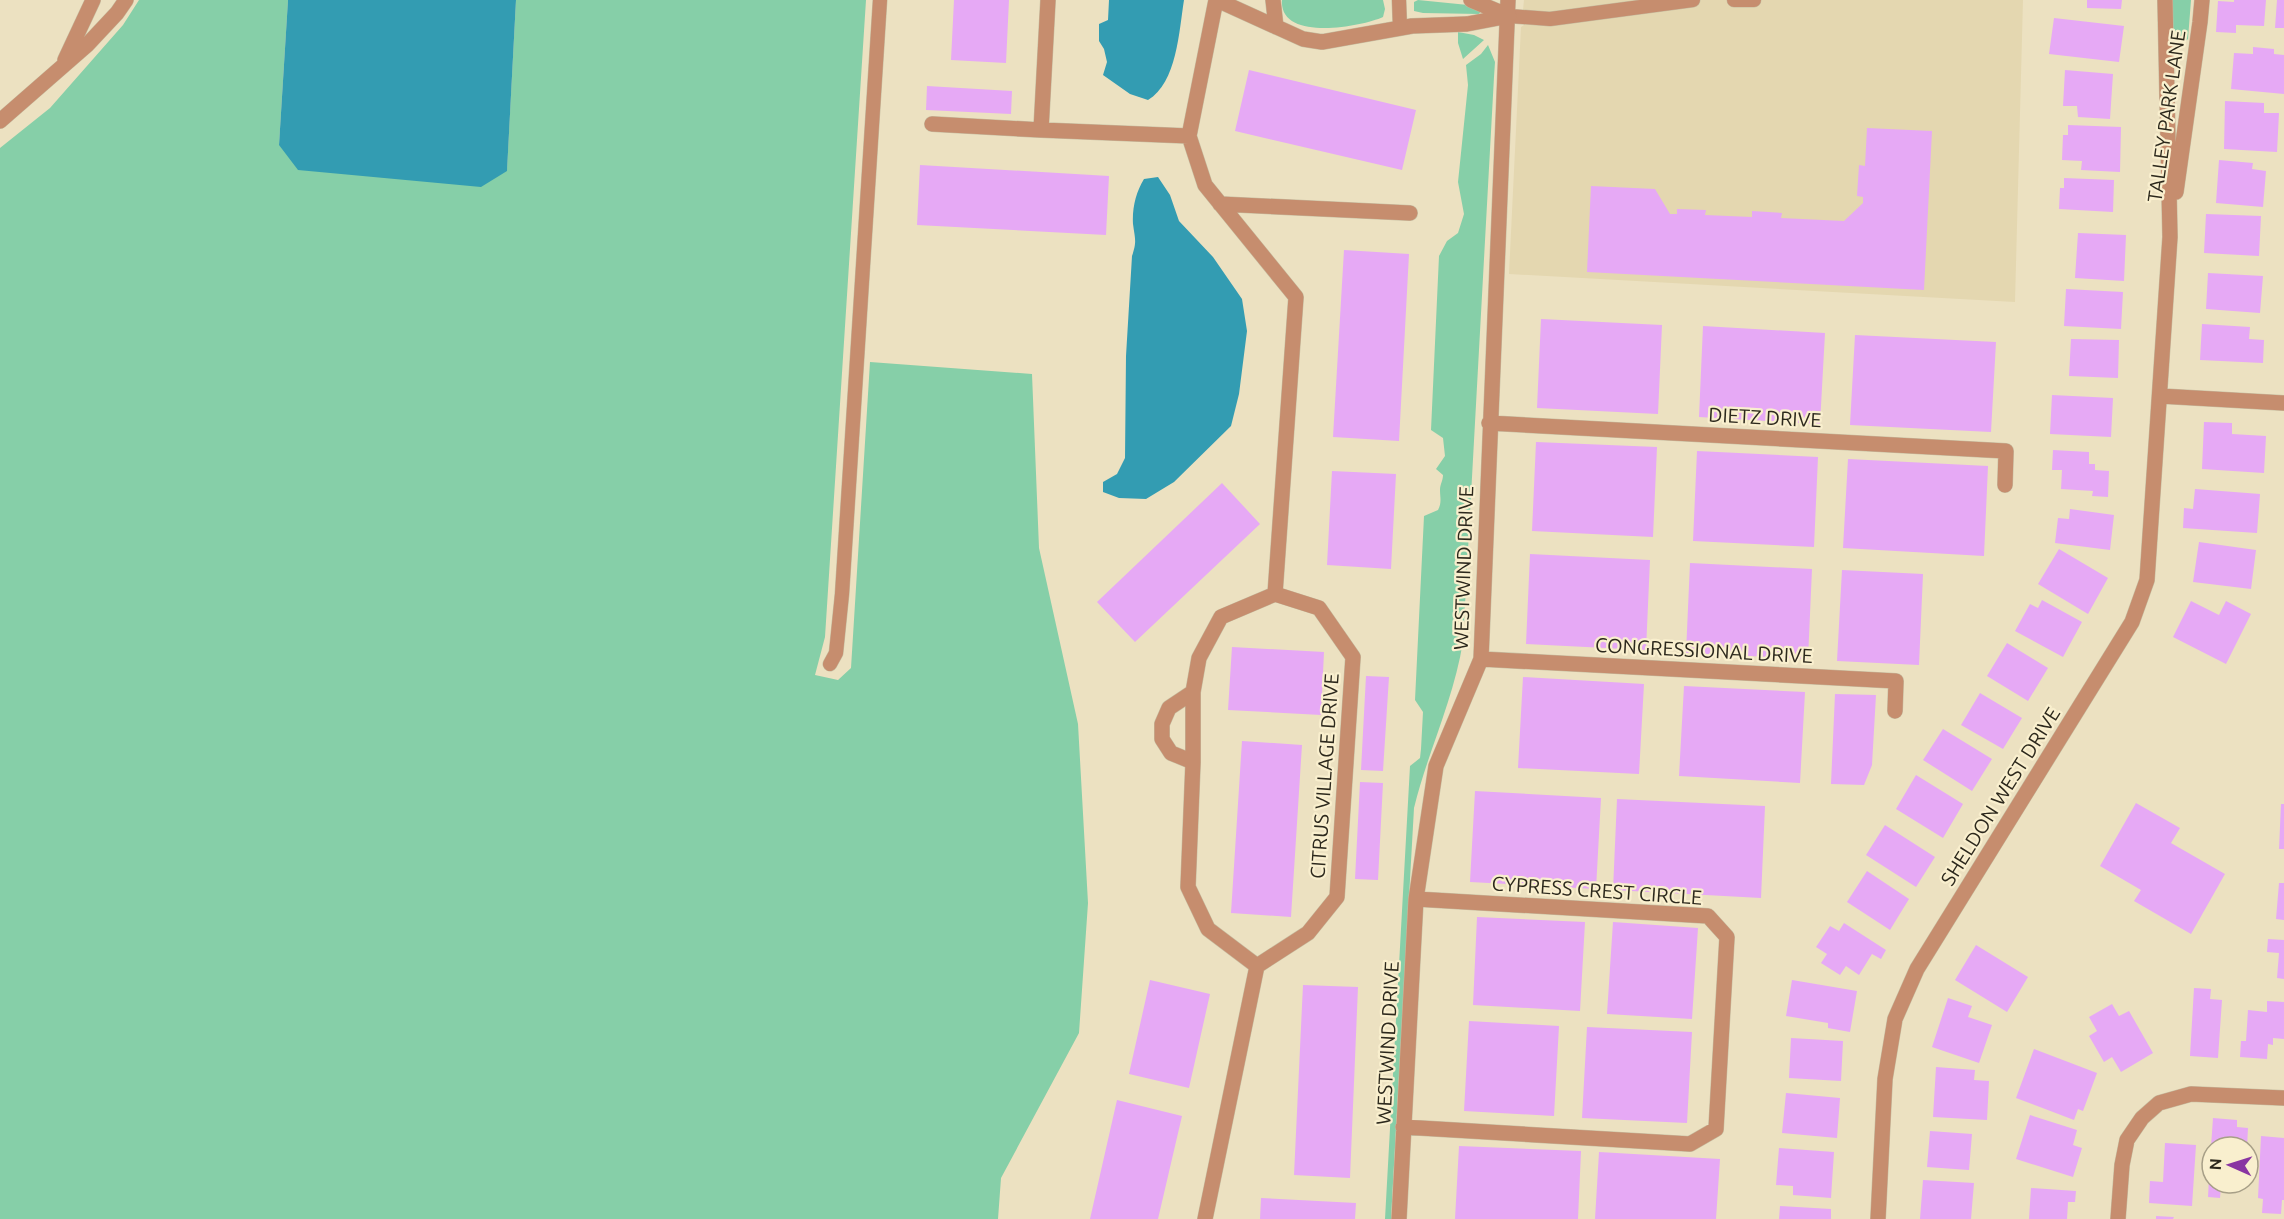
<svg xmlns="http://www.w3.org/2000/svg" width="2284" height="1219" font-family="Ubuntu,sans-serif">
	<rect width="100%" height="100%" fill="#ece1c1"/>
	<!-- built -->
	<path fill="#e4d7b0" d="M 1524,0 L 2023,0 L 2015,302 L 1509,274 L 1521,27 L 1524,25 L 1522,18 L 1525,11 L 1523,10 Z"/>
	<!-- green -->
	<path fill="#86cfa8" d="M 139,0 L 288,0 L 279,145 L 507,170 L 516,0 L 866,0 L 825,637 L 815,675 L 838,680 L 851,668 L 870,362 L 1032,374 L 1039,548 L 1078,724 L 1088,903 L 1079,1033 L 1001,1178 L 998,1219 L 0,1219 L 0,148 L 50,108 L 123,25 Z
		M 1282,0 L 1383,0 L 1385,9 L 1383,17 C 1361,27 1279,42 1282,0 Z
		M 1418,0 L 1478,6 L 1481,11 L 1479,14 L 1423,13 L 1414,11 L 1414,2 Z
		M 2170,0 L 2191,0 L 2188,39 L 2180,46 L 2174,44 L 2171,30 Z
		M 1458,32 L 1474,35 L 1484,40 L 1463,59 L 1458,43 Z
		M 1488,45 L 1495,62 L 1494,77 L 1463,641 C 1454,699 1428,751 1414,808 L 1391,1219 L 1385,1219 L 1410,766 L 1420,758 L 1421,749 L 1423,712 L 1415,700 L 1424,516 L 1438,510 C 1442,502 1440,498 1440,490 C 1440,484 1443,481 1443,475 L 1436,469 L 1445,456 L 1443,438 L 1431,430 L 1439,256 L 1447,241 L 1458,233 L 1464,214 L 1458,182 L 1468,85 L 1466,65 L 1481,54 Z"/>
	<!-- water -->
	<path fill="#339cb2" d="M 288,0 L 516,0 L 507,171 L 481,187 L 298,170 L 279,145 Z
		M 1109,0 L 1184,0 C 1179,31 1177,83 1148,100 L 1130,94 L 1103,75 L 1107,62 L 1104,49 L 1099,41 L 1099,24 L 1108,20 Z
		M 1158,177 L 1170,195 L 1179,221 L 1213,257 L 1242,299 L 1247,331 L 1239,394 L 1231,426 L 1174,482 L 1146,499 L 1119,498 L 1103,492 L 1103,482 L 1117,474 L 1125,458 L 1126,356 L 1132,256 C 1137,241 1135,239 1133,224 C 1132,208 1136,192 1144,179 Z"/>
	<!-- building -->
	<path fill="#e6a9f5" d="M 954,0 L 1009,0 L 1006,63 L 951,60 Z
		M 2087,0 L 2122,0 L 2121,9 L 2087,8 Z
		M 2234,0 L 2266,0 L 2264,26 L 2236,25 L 2236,33 L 2216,32 L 2218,1 L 2234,2 Z
		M 2277,0 L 2284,0 L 2284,28 L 2275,28 Z
		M 2054,18 L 2124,26 L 2119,62 L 2049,54 Z
		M 2253,47 L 2274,49 L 2274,54 L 2284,55 L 2284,94 L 2231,89 L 2234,53 L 2253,54 Z
		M 1249,70 L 1416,110 L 1402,170 L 1235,131 Z
		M 2065,70 L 2113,74 L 2110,119 L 2078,117 L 2077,106 L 2063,106 Z
		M 927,86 L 1012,91 L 1011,114 L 926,110 Z
		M 2225,101 L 2264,103 L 2264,113 L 2279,113 L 2277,152 L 2224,149 Z
		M 2068,125 L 2121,127 L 2120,172 L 2081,170 L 2082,161 L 2062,160 L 2063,135 L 2068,135 Z
		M 1867,128 L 1932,131 L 1924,290 L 1587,272 L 1591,186 L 1655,189 L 1670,214 L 1677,214 L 1677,209 L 1706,210 L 1705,215 L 1752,217 L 1752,211 L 1782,213 L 1781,218 L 1844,221 L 1863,203 L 1863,197 L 1857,196 L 1859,165 L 1865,166 Z
		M 2219,160 L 2253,163 L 2252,169 L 2266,171 L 2263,207 L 2216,203 Z
		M 920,165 L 1109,176 L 1106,235 L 917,225 Z
		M 2064,178 L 2114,180 L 2113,212 L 2059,209 L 2060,188 L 2064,188 Z
		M 2206,214 L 2261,216 L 2259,256 L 2204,253 Z
		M 2078,233 L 2126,235 L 2124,281 L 2075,278 Z
		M 1344,250 L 1409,254 L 1399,441 L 1333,437 Z
		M 2208,273 L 2263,276 L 2260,313 L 2206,309 Z
		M 2066,289 L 2123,292 L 2121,329 L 2064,326 Z
		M 1541,319 L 1662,325 L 1658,414 L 1537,408 Z
		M 2202,324 L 2250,327 L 2249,339 L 2264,340 L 2263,363 L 2200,360 Z
		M 1703,326 L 1825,333 L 1820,424 L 1699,417 Z
		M 1855,335 L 1996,342 L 1991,432 L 1850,425 Z
		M 2071,339 L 2119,340 L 2118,378 L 2069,376 Z
		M 2052,395 L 2113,398 L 2111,437 L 2050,434 Z
		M 2204,422 L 2232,423 L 2232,434 L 2266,436 L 2264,473 L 2202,469 Z
		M 1536,442 L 1657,447 L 1653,537 L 1532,531 Z
		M 2053,450 L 2089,452 L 2089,464 L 2095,464 L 2095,470 L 2109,471 L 2108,497 L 2092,496 L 2093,491 L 2061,489 L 2062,470 L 2052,470 Z
		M 1697,451 L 1818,457 L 1814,547 L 1693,541 Z
		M 1848,459 L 1988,466 L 1984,556 L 1843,548 Z
		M 1332,471 L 1396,474 L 1391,569 L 1327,565 Z
		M 1222,483 L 1260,524 L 1135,642 L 1097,602 Z
		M 2195,489 L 2260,494 L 2257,533 L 2183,528 L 2184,508 L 2193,509 Z
		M 2070,509 L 2114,515 L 2110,550 L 2055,543 L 2058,518 L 2069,519 Z
		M 2199,542 L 2256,550 L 2251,589 L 2193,582 Z
		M 2059,549 L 2108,578 L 2088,614 L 2038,584 Z
		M 1530,554 L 1650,560 L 1646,650 L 1526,644 Z
		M 1690,563 L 1812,569 L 1808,659 L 1686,653 Z
		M 1842,570 L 1923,574 L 1919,665 L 1837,661 Z
		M 2042,600 L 2082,622 L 2063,657 L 2015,631 L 2030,604 L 2038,608 Z
		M 2191,601 L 2219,615 L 2226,601 L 2251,614 L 2226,664 L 2173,637 Z
		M 2007,643 L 2048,668 L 2028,701 L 1987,676 Z
		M 1232,647 L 1324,652 L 1321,715 L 1228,710 Z
		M 1366,676 L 1389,677 L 1383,771 L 1361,770 Z
		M 1523,677 L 1644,684 L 1639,774 L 1518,768 Z
		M 1684,686 L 1805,692 L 1800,783 L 1679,776 Z
		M 1980,693 L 2022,718 L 2003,749 L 1961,725 Z
		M 1835,694 L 1876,695 L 1872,765 L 1864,785 L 1831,784 Z
		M 1943,729 L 1992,759 L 1972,791 L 1923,760 Z
		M 1242,741 L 1302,745 L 1291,917 L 1231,913 Z
		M 1916,775 L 1963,804 L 1943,838 L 1896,809 Z
		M 1360,782 L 1383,783 L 1378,880 L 1355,879 Z
		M 1475,791 L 1601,798 L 1596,889 L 1470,882 Z
		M 1617,799 L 1765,806 L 1761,898 L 1613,890 Z
		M 2136,803 L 2180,828 L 2171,843 L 2225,874 L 2191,934 L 2134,901 L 2141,890 L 2100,866 Z
		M 2281,804 L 2284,804 L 2284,849 L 2279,849 Z
		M 1885,825 L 1935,857 L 1916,887 L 1866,855 Z
		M 1867,871 L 1909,899 L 1890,930 L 1847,902 Z
		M 2279,883 L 2284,883 L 2284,920 L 2276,919 Z
		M 1477,917 L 1585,922 L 1580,1011 L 1473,1005 Z
		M 1613,922 L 1698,928 L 1692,1019 L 1607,1014 Z
		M 1844,923 L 1886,950 L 1881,959 L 1872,954 L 1859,975 L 1846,966 L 1840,975 L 1821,963 L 1827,954 L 1816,947 L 1830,926 L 1839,931 Z
		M 2268,939 L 2284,940 L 2284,979 L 2277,978 L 2279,953 L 2267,952 Z
		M 1976,945 L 2028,977 L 2007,1012 L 1955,980 Z
		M 1150,980 L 1210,994 L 1189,1088 L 1129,1074 Z
		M 1792,980 L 1857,991 L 1850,1032 L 1828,1028 L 1828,1023 L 1786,1016 Z
		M 1303,985 L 1358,987 L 1350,1178 L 1294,1175 Z
		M 2194,988 L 2211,989 L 2210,999 L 2222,1000 L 2218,1058 L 2190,1056 Z
		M 1948,998 L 1972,1006 L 1968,1017 L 1992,1025 L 1979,1063 L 1932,1047 Z
		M 2267,1001 L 2284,1002 L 2284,1039 L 2273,1038 L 2273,1045 L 2268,1044 L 2267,1059 L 2240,1057 L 2241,1041 L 2246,1041 L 2248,1010 L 2267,1012 Z
		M 2112,1004 L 2119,1016 L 2129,1011 L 2153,1053 L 2121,1072 L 2112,1057 L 2104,1062 L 2089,1036 L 2097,1031 L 2089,1017 Z
		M 1469,1021 L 1559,1026 L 1554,1116 L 1464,1111 Z
		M 1587,1027 L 1692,1032 L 1687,1123 L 1582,1118 Z
		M 1791,1038 L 1843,1041 L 1841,1081 L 1789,1078 Z
		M 2034,1049 L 2097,1073 L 2083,1111 L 2078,1109 L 2074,1120 L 2016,1098 Z
		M 1936,1067 L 1975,1070 L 1974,1080 L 1989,1081 L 1987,1120 L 1933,1117 Z
		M 1786,1093 L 1840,1098 L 1837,1138 L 1782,1133 Z
		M 1117,1100 L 1182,1116 L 1158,1219 L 1090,1219 Z
		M 2030,1115 L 2077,1130 L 2073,1145 L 2082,1148 L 2073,1177 L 2016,1159 Z
		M 2213,1118 L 2237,1120 L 2237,1127 L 2248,1128 L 2247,1147 L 2211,1147 Z
		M 1930,1131 L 1972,1134 L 1969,1170 L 1927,1167 Z
		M 2261,1136 L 2284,1138 L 2284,1200 L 2282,1200 L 2281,1214 L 2262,1213 L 2263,1199 L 2258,1198 Z
		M 2165,1143 L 2196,1145 L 2192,1206 L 2149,1203 L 2150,1181 L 2163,1182 Z
		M 1459,1146 L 1581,1151 L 1578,1219 L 1455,1219 Z
		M 1779,1148 L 1834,1152 L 1831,1198 L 1793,1195 L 1793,1186 L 1776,1185 Z
		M 1599,1152 L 1720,1159 L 1716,1219 L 1595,1219 Z
		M 2210,1159 L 2212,1159 L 2212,1183 L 2245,1183 L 2245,1188 L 2221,1186 L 2220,1198 L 2208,1197 Z
		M 1923,1180 L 1974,1183 L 1971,1219 L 1920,1219 Z
		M 2031,1188 L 2076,1191 L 2075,1202 L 2068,1202 L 2067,1219 L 2029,1219 Z
		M 1261,1198 L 1356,1203 L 1355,1219 L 1260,1219 Z
		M 1780,1206 L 1831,1209 L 1831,1219 L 1779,1219 Z
		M 2156,1216 L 2174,1217 L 2173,1219 L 2156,1219 Z"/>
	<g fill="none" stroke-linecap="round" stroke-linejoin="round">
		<!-- lane casing -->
		<g stroke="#c6bca0" stroke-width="15">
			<path id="lane" d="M 1399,0 L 1400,28
				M 1734,0 L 1754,0
				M 1509,16 L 1550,19 L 1693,0
				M 830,664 L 836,653 L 842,594 L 880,0"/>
		</g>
		<!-- street casing -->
		<g stroke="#c6bca0" stroke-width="16">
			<path id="street" d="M 1048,0 L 1041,130 L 1189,136 L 1205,185 L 1296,297 L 1275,594
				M 1217,0 L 1303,39 L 1322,42 L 1412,26 L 1467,24 L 1509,16
				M 1273,0 L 1276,27
				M 1471,0 L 1509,16
				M 65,60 L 93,0
				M 0,121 L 87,45 L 117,13 L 126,0
				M 932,124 L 1041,130
				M 1189,136 L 1216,0
				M 2176,192 L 2200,22 L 2202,0
				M 1220,204 L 1410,213
				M 2160,396 L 2284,403
				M 1489,423 L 2006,451 L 2005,485
				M 1481,659 L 1896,681 L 1895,711
				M 1193,692 L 1169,708 L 1162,724 L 1162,739 L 1171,753 L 1193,762
				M 1403,1127 L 1690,1144 L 1716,1129 L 1727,937 L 1708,916 L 1416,899
				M 1205,1219 L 1257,966 L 1308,933 L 1337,897 L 1353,657 L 1319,608 L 1275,594 L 1221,617 L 1199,658 L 1193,692 L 1193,762 L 1188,887 L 1208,929 L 1257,966
				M 1399,1219 L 1416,899 L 1436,766 L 1481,659 L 1508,0
				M 1878,1219 L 1885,1079 L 1895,1019 L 1917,969 L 2132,622 L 2147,580 L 2170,237 L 2165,0
				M 2118,1219 L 2122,1165 L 2127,1140 L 2142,1118 L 2159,1103 L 2191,1094 L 2284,1098"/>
		</g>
		<!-- lane -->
		<use href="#lane" stroke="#c68d6e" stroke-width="14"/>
		<!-- street -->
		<use href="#street" stroke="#c68d6e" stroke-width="15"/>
	</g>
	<g text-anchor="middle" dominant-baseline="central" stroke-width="4.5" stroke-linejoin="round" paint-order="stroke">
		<!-- street labels -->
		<g font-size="20" fill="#2c281c" stroke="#f9efce">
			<text transform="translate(2166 116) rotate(-82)">TALLEY PARK LANE</text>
			<text transform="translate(1765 417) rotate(3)">DIETZ DRIVE</text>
			<text transform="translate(1463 568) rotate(-88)">WESTWIND DRIVE</text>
			<text transform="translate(1704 650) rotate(3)">CONGRESSIONAL DRIVE</text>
			<text transform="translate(1324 776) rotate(-86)">CITRUS VILLAGE DRIVE</text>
			<text transform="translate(2000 796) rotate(-58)">SHELDON WEST DRIVE</text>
			<text transform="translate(1597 890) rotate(4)">CYPRESS CREST CIRCLE</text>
			<text transform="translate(1387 1043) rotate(-87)">WESTWIND DRIVE</text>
		</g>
	</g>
	<!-- north arrow -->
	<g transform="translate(2230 1165) rotate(273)"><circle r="28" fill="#f9efce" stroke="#a79f87" stroke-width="1.5"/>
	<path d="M0-4.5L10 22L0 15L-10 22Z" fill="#8935a2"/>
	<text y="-9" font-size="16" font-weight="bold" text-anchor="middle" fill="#2c281c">N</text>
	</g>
</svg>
